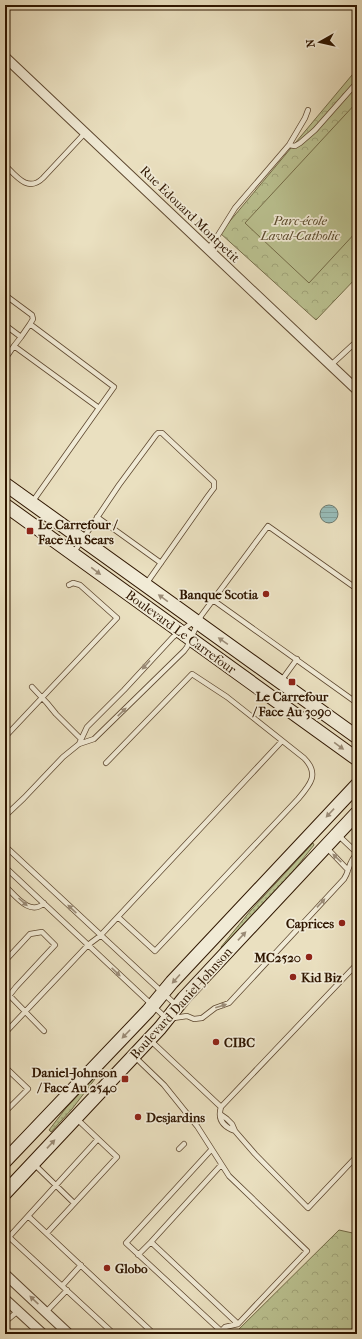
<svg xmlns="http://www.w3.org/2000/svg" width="362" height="1339" font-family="'IM FELL French Canon',serif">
	<defs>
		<pattern id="grass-dots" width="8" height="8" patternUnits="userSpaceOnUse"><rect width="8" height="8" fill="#bac190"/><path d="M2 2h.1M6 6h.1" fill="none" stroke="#a0a57a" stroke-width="1.8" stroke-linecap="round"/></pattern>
		<pattern id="forest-crowns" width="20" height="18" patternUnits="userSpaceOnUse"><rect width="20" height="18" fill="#bac190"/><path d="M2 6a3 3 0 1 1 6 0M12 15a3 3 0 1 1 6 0" fill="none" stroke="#a0a57a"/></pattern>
		<pattern id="water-rules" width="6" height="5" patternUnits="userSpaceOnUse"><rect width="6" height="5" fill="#98bcb8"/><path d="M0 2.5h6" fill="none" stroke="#83a19c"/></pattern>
	</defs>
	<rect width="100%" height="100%" fill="#eae0c0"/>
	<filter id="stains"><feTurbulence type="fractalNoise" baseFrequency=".005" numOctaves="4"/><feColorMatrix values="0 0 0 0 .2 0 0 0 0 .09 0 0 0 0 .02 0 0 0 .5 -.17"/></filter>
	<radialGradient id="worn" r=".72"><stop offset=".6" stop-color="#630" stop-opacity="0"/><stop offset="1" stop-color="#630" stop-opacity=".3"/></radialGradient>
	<!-- grass -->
	<path fill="url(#grass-dots)" stroke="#746c48" d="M 313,843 L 314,845 L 291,874 L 222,949 L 221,947 L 251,910 Z
		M 94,1078 L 95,1079 L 72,1109 L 51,1132 L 49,1130 L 66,1108 Z"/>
	<!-- forest -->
	<path fill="url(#forest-crowns)" stroke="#746c48" d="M 357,69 L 357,277 L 316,320 L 220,233 Z
		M 339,1230 L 357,1234 L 357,1326 L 349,1334 L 234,1334 Z"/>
	<!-- pitch -->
	<path fill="#bac190" stroke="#746c48" d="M 357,102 L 357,231 L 309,283 L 245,223 Z"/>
	<!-- water -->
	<path fill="url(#water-rules)" stroke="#6e7a6e" d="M320 514a9 9 0 1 1 18 0a9 9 0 1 1-18 0Z"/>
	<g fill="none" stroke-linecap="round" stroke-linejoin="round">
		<!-- lane casing -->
		<g stroke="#5e4830" stroke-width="6">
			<path id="lane" d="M 289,145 L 295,146 L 300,143 L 315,130 L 353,87
				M 5,165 C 16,176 28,193 43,178 L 85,133
				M 208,249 L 215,240 L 235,208 L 289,145 L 305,118 L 308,110
				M 5,295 L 32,315 L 33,319 L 30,324
				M 357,300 L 355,312 L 357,326
				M 5,325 L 21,337 L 14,346
				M 21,337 L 30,324 L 114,387 L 99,408
				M 5,359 L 14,346 L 99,408 L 33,501
				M 331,365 L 357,341
				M 97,517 L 161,563
				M 74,552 L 119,485 L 156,435 L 158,433 L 162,433 L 214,482 L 214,488 L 208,496 L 146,584
				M 213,600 L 357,703
				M 281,681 L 297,659
				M 32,687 L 47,703 L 56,714 L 81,739
				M 5,737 L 117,618 L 80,585 L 73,583 L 69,585
				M 79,744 L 87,727 L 124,690 L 173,637 L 193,622
				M 106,763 L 192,674 L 227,697 L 304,758 C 320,774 310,785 298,799 L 155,951 L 118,917
				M 5,816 L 24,798 L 63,757 L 79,744 L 94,739 L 184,651 L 187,647 L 201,616 L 268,526 L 357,589
				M 338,835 L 357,853
				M 5,846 L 176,1005
				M 326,847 L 348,870
				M 5,867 L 167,1019 L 187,1016 L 194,1019 L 202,1018 L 215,1008 L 229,1003 L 344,879 C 350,870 348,862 357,854
				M 5,886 C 15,895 30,917 44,903
				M 5,961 L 30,934 L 42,932 L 55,945 L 16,987 L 5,1001
				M 5,989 L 10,996 L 44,1031
				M 5,1033 L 88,945 L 100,936 L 282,741
				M 150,1040 L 221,1107
				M 135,1057 L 164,1085 L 197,1126 L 229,1176 L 307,1251 L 238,1324 L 151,1242 L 138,1255
				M 5,1067 L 28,1089 L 5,1112
				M 220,1114 L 227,1119 L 232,1124 L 235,1131 L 255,1154 L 308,1208 L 357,1156
				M 77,1119 L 98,1139 L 9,1237 L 114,1334
				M 235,1131 C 224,1127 217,1120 221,1107 L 357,964
				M 179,1149 L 184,1144
				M 211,1150 L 126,1243 L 221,1331 L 219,1334
				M 34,1164 L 74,1203
				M 28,1216 L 154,1334
				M 47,1233 L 117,1157 L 98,1139
				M 151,1242 L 221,1165
				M 62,1286 L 81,1265
				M 46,1312 L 67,1290
				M 5,1322 L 18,1311
				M 221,1331 L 225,1327 L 238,1324"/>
		</g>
		<!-- street casing -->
		<g stroke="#5e4830" stroke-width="11">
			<path id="street" d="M 5,57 L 357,390
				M 5,1274 L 69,1334
				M 5,1299 L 43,1334"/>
		</g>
		<!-- secondary casing -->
		<g stroke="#2f1600" stroke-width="15">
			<path id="secondary" d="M 5,484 L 357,737
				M 5,505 L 357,759
				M 5,1161 L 148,1011 L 172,982 L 357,785
				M 5,1193 L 160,1028 L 184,998 L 357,813"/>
		</g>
		<!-- lane -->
		<use href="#lane" stroke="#f1ebd6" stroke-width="4.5"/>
		<!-- street -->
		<use href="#street" stroke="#f1ebd6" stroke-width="9"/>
		<!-- secondary -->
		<use href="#secondary" stroke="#f1ebd6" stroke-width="13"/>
	</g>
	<!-- one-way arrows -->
	<defs><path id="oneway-solid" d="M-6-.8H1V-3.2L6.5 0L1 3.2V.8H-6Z"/></defs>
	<g fill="#9a8b76">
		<use href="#oneway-solid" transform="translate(96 571) rotate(37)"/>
		<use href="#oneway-solid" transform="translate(163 598) rotate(-144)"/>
		<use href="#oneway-solid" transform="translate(223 641) rotate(-145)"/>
		<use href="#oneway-solid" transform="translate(146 665) rotate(132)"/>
		<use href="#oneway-solid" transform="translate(122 712) rotate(-44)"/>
		<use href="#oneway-solid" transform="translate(339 746) rotate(36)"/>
		<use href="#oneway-solid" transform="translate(330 813) rotate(133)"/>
		<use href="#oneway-solid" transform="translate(337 858) rotate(-137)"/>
		<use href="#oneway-solid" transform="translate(23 902) rotate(42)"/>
		<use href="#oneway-solid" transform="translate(321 903) rotate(-47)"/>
		<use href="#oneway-solid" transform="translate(72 909) rotate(-137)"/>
		<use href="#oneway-solid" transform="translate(242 936) rotate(-47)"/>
		<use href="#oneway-solid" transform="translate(116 972) rotate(43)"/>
		<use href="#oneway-solid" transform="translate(176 979) rotate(132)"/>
		<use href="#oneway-solid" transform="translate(221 1006) rotate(-17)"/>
		<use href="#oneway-solid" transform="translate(126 1034) rotate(134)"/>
		<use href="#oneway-solid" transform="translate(51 1144) rotate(-47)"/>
		<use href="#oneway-solid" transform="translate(34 1300) rotate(-137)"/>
	</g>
	<!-- markers -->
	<g fill="#8f2418" stroke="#f1ebd6" stroke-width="1.5">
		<rect x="26" y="527" width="8" height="8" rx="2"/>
		<circle cx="266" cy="594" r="4"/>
		<rect x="288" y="678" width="8" height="8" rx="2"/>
		<circle cx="342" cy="923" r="4"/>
		<circle cx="309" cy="957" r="4"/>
		<circle cx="293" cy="977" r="4"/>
		<circle cx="216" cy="1042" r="4"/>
		<rect x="121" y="1075" width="8" height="8" rx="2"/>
		<circle cx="138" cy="1117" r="4"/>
		<circle cx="107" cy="1268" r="4"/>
	</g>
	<g text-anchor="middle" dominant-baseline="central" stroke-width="3.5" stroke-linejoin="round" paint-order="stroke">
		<!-- street labels -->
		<g font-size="13" fill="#2f1600" stroke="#f1ebd6">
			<text transform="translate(190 214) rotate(44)">Rue Edouard Montpetit</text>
			<text transform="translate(181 632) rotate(36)">Boulevard Le Carrefour</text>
			<text transform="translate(181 1003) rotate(-48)">Boulevard Daniel-Johnson</text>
		</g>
		<!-- park labels -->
		<g font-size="13" font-style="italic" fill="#59492b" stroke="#f1ebd6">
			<text x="300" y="220">Parc-école<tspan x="300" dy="15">Laval-Catholic</tspan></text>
		</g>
		<!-- poi labels -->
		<g font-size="13" font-weight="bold" fill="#2f1600" stroke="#f1ebd6" text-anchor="start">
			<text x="38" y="524">Le Carrefour /<tspan x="38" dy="15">Face Au Sears</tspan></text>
			<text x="258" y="594" text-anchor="end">Banque Scotia</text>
			<text x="292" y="696" text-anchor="middle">Le Carrefour<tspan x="292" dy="15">/ Face Au 3090</tspan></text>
			<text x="334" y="923" text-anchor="end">Caprices</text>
			<text x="301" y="957" text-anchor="end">MC2520</text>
			<text x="301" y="977">Kid Biz</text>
			<text x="224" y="1042">CIBC</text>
			<text x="117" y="1072" text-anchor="end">Daniel-Johnson<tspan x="117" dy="15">/ Face Au 2540</tspan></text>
			<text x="146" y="1117">Desjardins</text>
			<text x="115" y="1268">Globo</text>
		</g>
	</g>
	<!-- margin -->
	<rect width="362" height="1339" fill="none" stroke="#eae0c0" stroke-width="20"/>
	<rect x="6" y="6" width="350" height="1327" fill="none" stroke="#2f1600" stroke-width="2"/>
	<rect x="10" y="10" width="342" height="1319" fill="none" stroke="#2f1600"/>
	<!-- north arrow -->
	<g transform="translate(320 42) rotate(262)" stroke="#f1ebd6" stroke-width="3" paint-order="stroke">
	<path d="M0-3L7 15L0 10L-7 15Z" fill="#2f1600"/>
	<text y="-6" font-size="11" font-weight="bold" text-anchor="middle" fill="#2f1600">N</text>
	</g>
	<rect width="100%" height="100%" filter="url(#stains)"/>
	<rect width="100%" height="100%" fill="url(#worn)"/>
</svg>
